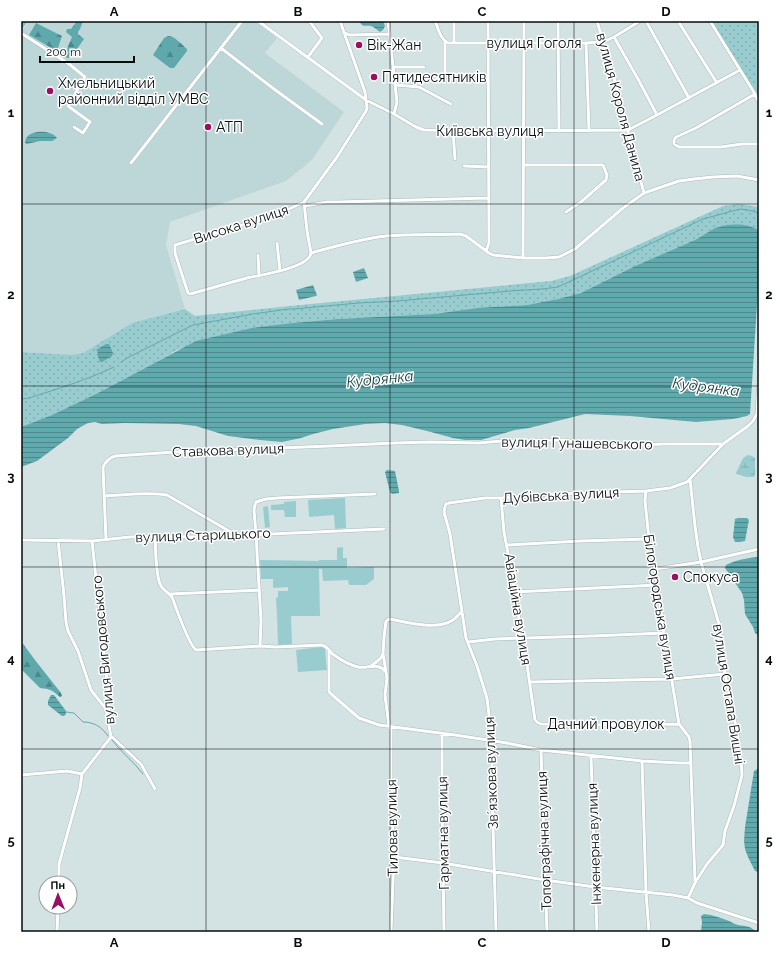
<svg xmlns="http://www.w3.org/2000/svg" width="780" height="953" font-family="Raleway,sans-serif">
	<defs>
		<pattern id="grass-dots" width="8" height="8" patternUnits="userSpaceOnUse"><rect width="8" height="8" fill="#98cccf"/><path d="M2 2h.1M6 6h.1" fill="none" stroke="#82aeb1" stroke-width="1.8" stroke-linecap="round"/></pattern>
		<pattern id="forest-firs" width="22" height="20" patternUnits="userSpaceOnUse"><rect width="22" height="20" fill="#5fa8ac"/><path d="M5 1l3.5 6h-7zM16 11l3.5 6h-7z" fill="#4c878a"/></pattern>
		<pattern id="wetland-marsh" width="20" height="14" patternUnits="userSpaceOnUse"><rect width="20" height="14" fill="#98cccf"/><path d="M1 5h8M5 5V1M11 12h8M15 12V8" fill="none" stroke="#82aeb1"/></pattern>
		<pattern id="water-rules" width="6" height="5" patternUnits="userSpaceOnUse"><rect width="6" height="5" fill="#60aaae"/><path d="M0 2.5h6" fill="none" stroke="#4d898c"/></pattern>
	</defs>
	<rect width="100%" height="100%" fill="#d3e3e4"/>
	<!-- built -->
	<path fill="#bdd7d9" d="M 28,21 L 255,21 L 277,38 L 265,53 L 344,112 L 312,160 L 286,181 L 170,222 L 166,245 L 185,309 L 132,323 L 83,353 L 72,355 L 21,352 L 21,30 Z"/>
	<!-- grass -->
	<path fill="url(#grass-dots)" d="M 712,21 L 759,21 L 759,99 L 756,93 Z
		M 739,204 L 759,207 L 759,231 L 751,227 L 743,225 L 715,228 L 695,240 L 635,266 L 581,293 L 558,299 L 527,305 L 477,308 L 434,314 L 338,319 L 293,323 L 177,350 L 160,360 L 98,393 L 52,415 L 21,427 L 21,352 L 72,355 L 83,353 L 132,323 L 185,309 L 195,316 L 290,306 L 551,281 L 570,276 L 723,206 Z"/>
	<!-- forest -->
	<path fill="url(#forest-firs)" d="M 77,21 L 83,21 L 80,29 L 78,32 L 78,34 L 84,39 L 72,56 L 69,58 L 67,58 L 65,56 L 67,51 L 68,46 L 72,37 L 66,32 L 67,29 L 71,29 Z
		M 36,23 L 62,36 L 58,48 L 56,50 L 53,49 L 29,35 Z
		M 168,36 C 175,36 181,44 187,49 L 187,51 L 174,68 L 170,68 L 153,55 L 164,38 Z
		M 21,641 L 35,660 L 61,693 L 62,696 L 60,697 C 52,690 50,689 40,688 L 21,669 Z"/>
	<!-- wetland -->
	<path fill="url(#wetland-marsh)" d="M 748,455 L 752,456 L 755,458 L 755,475 L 754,477 L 746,477 L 737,474 L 736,473 L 743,458 Z"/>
	<!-- green -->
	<path fill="#98cccf" d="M 345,498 L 346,528 L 335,529 L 334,515 L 310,517 L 309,516 L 308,500 Z
		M 296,501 L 296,517 L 285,517 L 284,510 L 271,510 L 271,505 L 284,504 L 284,502 Z
		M 268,506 L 270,527 L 265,528 L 263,507 Z
		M 343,547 L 343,558 L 347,558 L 347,568 L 374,567 L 374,579 L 366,585 L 349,585 L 348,580 L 323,581 L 322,569 L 319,569 L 320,616 L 291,616 L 292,644 L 278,645 L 277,615 L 276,598 L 278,597 L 278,591 L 288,591 L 288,587 L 273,588 L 273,579 L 261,579 L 260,560 L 319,561 L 319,560 L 337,560 L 337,548 Z
		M 321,647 L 325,649 L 327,670 L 298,672 L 296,650 Z"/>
	<!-- water -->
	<path fill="url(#water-rules)" d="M 359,21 L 383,21 L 385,26 L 383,30 L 380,32 C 377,30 374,27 371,26 C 365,25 363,28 359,21 Z
		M 37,132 C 43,131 53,132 57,138 L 52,141 L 40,141 L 27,144 L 25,143 C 25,136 31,133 37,132 Z
		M 727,225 C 738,224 750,224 759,231 L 759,274 L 750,414 L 747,416 L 733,419 L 696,422 L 630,416 L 585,414 L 529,428 L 515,430 L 481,440 L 465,440 L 453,438 L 431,432 L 432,419 L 431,432 L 402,425 L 385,423 L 365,424 L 333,429 L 313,434 L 301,438 L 282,442 L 260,440 L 228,436 L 196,426 L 179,424 L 125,423 L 102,424 L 95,422 L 88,423 L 77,429 L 68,438 L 37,461 L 21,467 L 21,427 L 52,415 L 98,393 L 196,341 L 252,328 L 293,323 L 338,319 L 434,314 L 477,308 L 527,305 L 558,299 L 581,293 L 635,266 L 695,240 L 715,228 Z
		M 364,268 L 368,278 L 356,282 L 353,272 Z
		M 313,285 L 317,295 L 316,296 L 299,300 L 296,290 Z
		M 106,344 L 109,344 L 113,353 L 112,356 L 102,362 L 100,362 L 97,354 L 98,352 L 96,350 Z
		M 387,470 L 395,471 L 399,491 L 399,493 L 392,494 L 390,492 L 385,472 Z
		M 738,518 L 747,518 L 749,520 L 745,541 L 740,542 L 735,542 L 733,537 L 735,519 Z
		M 757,557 L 759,558 L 759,636 L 755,633 L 753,627 L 745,614 L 744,600 L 742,593 L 725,568 L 726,565 C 736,560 747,558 757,557 Z
		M 51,695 L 54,695 L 66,711 L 66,714 L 64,716 L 62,716 L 48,705 L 48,701 Z
		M 759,768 L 759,872 L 758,872 L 755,871 L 748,857 L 745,849 L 744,841 L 745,827 L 754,771 Z
		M 704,914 C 713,915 721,918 729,921 C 731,922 733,923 735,924 C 744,927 749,924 756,932 L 701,932 L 702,922 L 701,916 Z"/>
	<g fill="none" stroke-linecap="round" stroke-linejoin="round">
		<!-- stream -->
		<path stroke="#60aaae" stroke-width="1" d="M 121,362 L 129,357 L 193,325 L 253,314 L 288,309 L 294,309 L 358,303 L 397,301 L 510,291 L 542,289 L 558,287 L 703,219 L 740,209 L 748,210 L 759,213
			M 21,399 L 29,398 C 57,389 87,380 114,367
			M 66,712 L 74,713 L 83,722 C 94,722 102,727 108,736
			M 112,740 C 121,752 134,762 143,774"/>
		<!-- minor casing -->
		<g stroke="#aababb" stroke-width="4">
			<path id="minor" d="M 258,21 L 366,100 L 394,114 L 416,127 L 424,130 L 489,131 L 628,130 L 657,115 L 740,70
				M 388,21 L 397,102 L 394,114
				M 435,21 C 438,28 440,39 448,43 L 586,43 L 603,42 L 614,37 L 640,21
				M 558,21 L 559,131
				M 597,21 L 622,105 L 630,140 L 644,193
				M 646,21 L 689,98
				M 678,21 L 717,83
				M 710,21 L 755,94 L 759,103
				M 21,33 L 69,64 L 85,77 L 68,106 L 90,122 L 83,133 L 74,127
				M 344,33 L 350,35 L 390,34
				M 614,37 L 638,79 L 657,115
				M 445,41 L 445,74 L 467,74
				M 454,42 L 454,21
				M 586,43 L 589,131
				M 221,48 L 274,89 L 322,124
				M 308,57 L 322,38 L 309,21
				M 393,67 L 424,67
				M 396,85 L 419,87 L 451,104
				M 755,94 L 696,128 L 676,137 L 674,140 L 674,144 L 679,147 L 721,147 L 742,144 L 759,144
				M 453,131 L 455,159
				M 131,163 L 242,21
				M 525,165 L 603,165 L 607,175 L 606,180 L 581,202 L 566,212
				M 464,166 L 489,167
				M 304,202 L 307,231 L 311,253 C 309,268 260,275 247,278 C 228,283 209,289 190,294 L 188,293 L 175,253 L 175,245 L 256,221 L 289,209 L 304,202 L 337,157 L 366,111 L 367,108 L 365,92 L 340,21
				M 305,206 L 327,202 L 337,202 L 488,198
				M 277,243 L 280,271
				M 486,251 L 489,243 L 488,21
				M 311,253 C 336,246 360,239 386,236 C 411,234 435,235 460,234 L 466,236 L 489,253 L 493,255 L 523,258 L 546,258 L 559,257 L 575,249 L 623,208 L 644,193 L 679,181 L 694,179 L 713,177 L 737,176 L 759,180
				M 258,255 L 259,276
				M 523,258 C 524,179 524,100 524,21
				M 646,491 L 645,501 L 649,539 L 655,569 L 664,633 L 679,724 L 689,737 L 690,741 L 695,882
				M 105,496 C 125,495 147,492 167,495 L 236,535
				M 501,498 L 504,532 L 511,569 L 518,613 L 523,637 L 535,720 L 537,722 L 541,724 L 586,725 L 679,724
				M 155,536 C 156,548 155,576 161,586 C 164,591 169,593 172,597 C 176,608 189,645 196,650 L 260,646 L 276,647 L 322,645 C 328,647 330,652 334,655 C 341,660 350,665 358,667 C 368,669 377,662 385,671
				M 21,540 L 92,541 L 130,537 L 155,536 L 194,537 L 228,536 L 384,529
				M 58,540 L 64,596 L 66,622 L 68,631 L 78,651 L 91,690 L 106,709 L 111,737 L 82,774 L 80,788 L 59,864 L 59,883
				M 106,540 L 103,467 C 106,461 109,458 115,456 L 175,452 L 330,446 L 395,443 L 431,442 L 478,443 L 503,441 L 565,440 L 581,444 L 610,446 L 664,444 L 723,444
				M 92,541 L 107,682 L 109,713
				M 507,545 L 580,541 L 649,539
				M 655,569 L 701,562 L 759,549
				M 514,592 L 657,585
				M 170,594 L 259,590
				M 468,642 L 495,639 L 592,636 L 664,633
				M 260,646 L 261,621 L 256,534 L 254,510 L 255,505 L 256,502 L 266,499 L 277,498 L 375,494
				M 329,650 L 329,691 L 330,693 L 359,718 L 379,725 L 455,735 L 507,743 L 541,750 L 642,761 L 679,763 L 691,763
				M 371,666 L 380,659 L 383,654
				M 530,682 L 672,679 L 725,674
				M 442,733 L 442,797 L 444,932
				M 111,736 L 141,764 L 155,789
				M 541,750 L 547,932
				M 591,756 L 597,932
				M 642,761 L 646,892 L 649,932
				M 21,775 L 67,771 L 82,774
				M 394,857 L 443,863 L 545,880 L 595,887 L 673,895 L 688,898 L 697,903 L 759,923
				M 688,898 L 695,883 L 707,864 L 723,845 L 725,831 L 734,806 L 742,775 L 741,759 L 739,755 L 738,736 L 725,674 L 719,624 L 701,562 L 698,547 L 695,526 L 690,479
				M 391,931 L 394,857 L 391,785 L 391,730 L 389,726 L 385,695 L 387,678 L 383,654 L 384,637 L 386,621 L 389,619 C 407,622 436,631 453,620 C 456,618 459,614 462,611
				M 57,932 L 58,907
				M 496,932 L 492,790 L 492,741 L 487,698 L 477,666 L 466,638 L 450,534 L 444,512 L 445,507 L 446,504 L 449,503 L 485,498 L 501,498 L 550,494 L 646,491 L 670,488 L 687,482 L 723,444 L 748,426 L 753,421 L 757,414 L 759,380"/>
		</g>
		<!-- major casing -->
		<g stroke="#fff" stroke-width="5">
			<path id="major" d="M 21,27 L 26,21"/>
		</g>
		<!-- minor -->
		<use href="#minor" stroke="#fff" stroke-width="3"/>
		<!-- major -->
		<use href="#major" stroke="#7dc2c5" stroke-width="4"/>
	</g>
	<!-- grid -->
	<path fill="none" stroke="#070d0d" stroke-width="1" stroke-opacity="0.55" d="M 206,21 L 206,932M 390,21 L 390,932M 574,21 L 574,932M 21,204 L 759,204M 21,386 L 759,386M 21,567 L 759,567M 21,749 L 759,749"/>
	<!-- markers -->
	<g fill="#980f63" stroke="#fff" stroke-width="1.5">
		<circle cx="359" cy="45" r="4"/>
		<circle cx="374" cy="77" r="4"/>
		<circle cx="50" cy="91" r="4"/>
		<circle cx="208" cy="127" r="4"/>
		<circle cx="675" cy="577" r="4"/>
	</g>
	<g text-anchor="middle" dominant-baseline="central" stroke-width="3" stroke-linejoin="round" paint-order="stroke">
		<!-- street labels -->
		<g font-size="14" fill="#070d0d" stroke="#fff">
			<text x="534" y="43">вулиця Гоголя</text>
			<text transform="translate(621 107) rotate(75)">вулиця Короля Данила</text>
			<text x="490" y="131">Київська вулиця</text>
			<text transform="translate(241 224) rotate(-18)">Висока вулиця</text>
			<text transform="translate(577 443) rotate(1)">вулиця Гунашевського</text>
			<text transform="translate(228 450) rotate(-2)">Ставкова вулиця</text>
			<text transform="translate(561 495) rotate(-3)">Дубівська вулиця</text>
			<text transform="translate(203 535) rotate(-2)">вулиця Старицького</text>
			<text transform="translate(660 607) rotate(81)">Білогородська вулиця</text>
			<text transform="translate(518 609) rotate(81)">Авіаційна вулиця</text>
			<text transform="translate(103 650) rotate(-95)">вулиця Вигодовського</text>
			<text transform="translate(729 694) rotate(81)">вулиця Остапа Вишні</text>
			<text x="606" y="724">Дачний провулок</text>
			<text transform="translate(491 773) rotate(-92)">Звʼязкова вулиця</text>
			<text transform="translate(392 828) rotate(-91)">Тилова вулиця</text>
			<text transform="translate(443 833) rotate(-91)">Гарматна вулиця</text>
			<text transform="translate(544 841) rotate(-92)">Топографічна вулиця</text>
			<text transform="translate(594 844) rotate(-92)">Інженерна вулиця</text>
		</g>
		<!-- poi labels -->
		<g font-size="14" fill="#070d0d" stroke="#fff" text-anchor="start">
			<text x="367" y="45">Вік-Жан</text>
			<text x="382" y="77">Пятидесятників</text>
			<text x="58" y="83">Хмельницький<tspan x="58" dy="16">районний відділ УМВС</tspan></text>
			<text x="216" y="127">АТП</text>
			<text x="683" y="577">Спокуса</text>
		</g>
		<!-- water labels -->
		<g font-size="15" font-style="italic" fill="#123739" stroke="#fff">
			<text transform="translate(380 379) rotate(-6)">Кудрянка</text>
			<text transform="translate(706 387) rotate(7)">Кудрянка</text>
		</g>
	</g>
	<!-- border -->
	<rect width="780" height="953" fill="none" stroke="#ffffff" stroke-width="44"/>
	<!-- north arrow -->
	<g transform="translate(58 895) rotate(359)"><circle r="19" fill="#ffffff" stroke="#9c9e9e"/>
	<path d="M0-3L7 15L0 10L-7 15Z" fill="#980f63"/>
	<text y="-6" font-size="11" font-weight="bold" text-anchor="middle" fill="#070d0d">Пн</text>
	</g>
	<!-- scale -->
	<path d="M40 56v6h94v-6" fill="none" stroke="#070d0d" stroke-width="2"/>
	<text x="46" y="56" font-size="12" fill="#070d0d" stroke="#ffffff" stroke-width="3" paint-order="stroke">200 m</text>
	<rect x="22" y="22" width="736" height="909" fill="none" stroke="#070d0d" stroke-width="1.5"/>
	<g font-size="13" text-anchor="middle" font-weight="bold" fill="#070d0d">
		<text x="114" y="16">A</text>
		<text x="298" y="16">B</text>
		<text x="482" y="16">C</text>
		<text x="666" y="16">D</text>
		<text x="11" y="117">1</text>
		<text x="769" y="117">1</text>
		<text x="11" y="299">2</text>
		<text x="769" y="299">2</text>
		<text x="11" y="481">3</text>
		<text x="769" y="481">3</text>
		<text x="11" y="663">4</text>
		<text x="769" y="663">4</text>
		<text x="11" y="845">5</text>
		<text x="769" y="845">5</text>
		<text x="114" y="947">A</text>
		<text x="298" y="947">B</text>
		<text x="482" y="947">C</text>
		<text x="666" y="947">D</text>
	</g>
</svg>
